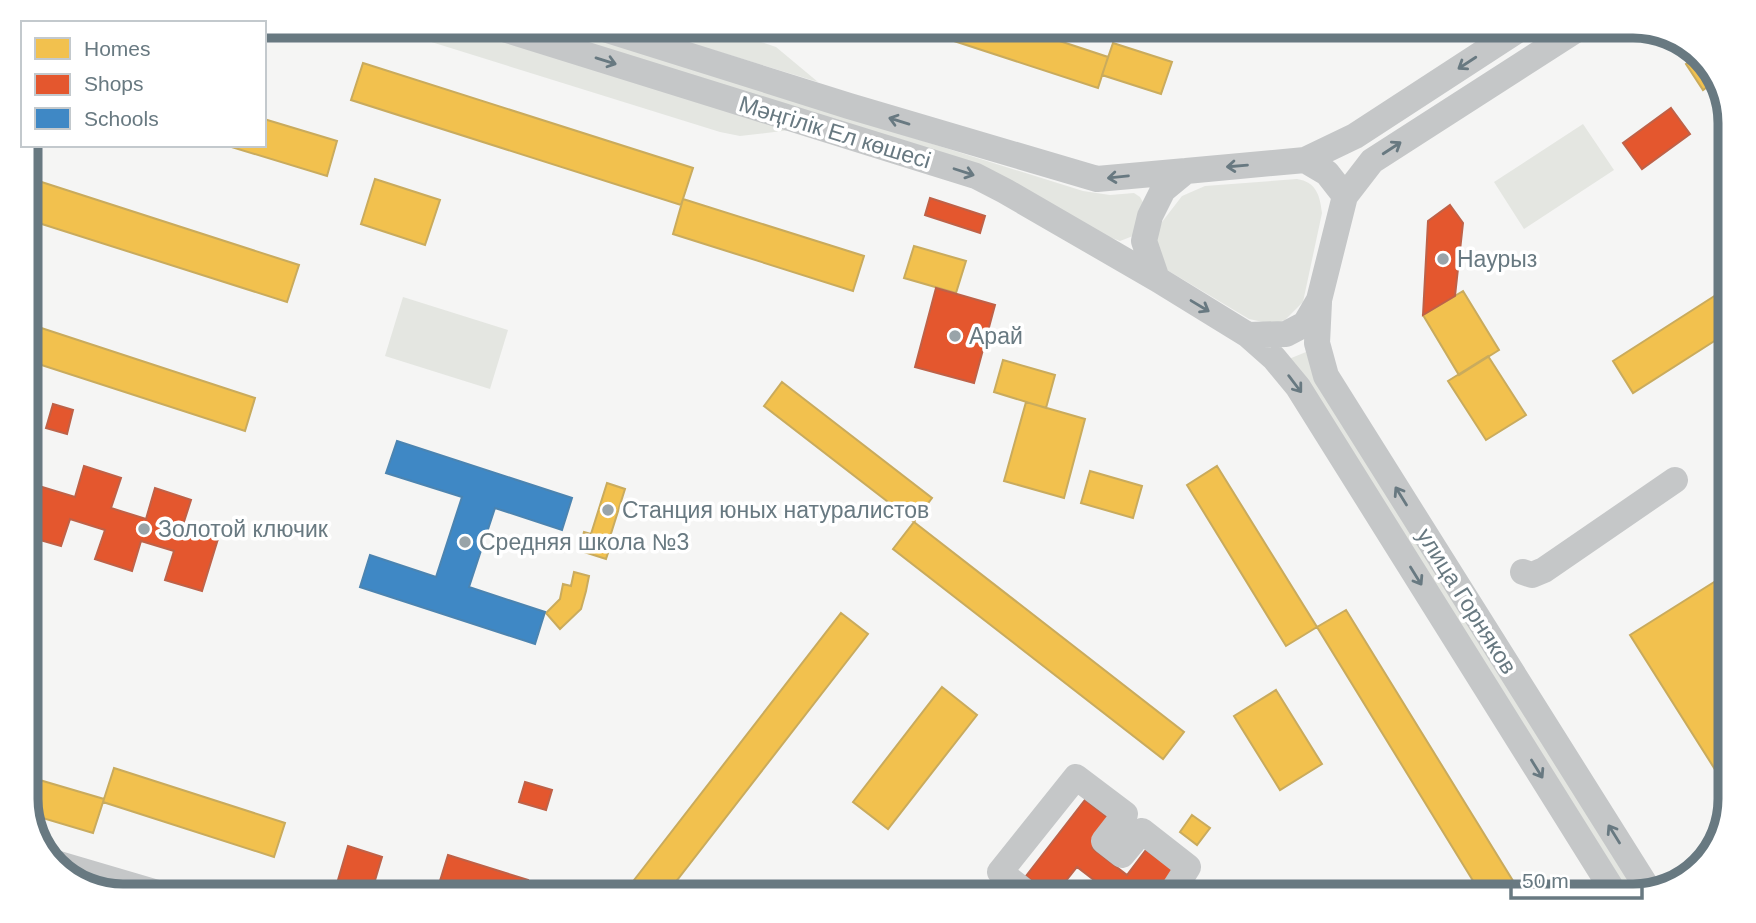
<svg xmlns="http://www.w3.org/2000/svg" width="1756" height="923" font-family="Helvetica,sans-serif">
	<rect width="100%" height="100%" fill="#f5f5f4"/>
	<!-- green -->
	<path fill="#e4e6e1" d="M 380,26 L 463,26 L 799,129 L 740,136 L 720,132 Z
		M 522,26 L 556,26 L 1083,191 L 1110,195 L 1134,193 L 1140,197 L 1145,206 L 1133,236 L 1120,241 Z
		M 634,26 L 714,26 L 776,47 L 818,82 Z
		M 1583,124 L 1614,170 L 1524,229 L 1494,182 Z
		M 1297,179 C 1316,182 1320,195 1322,213 L 1303,302 L 1285,320 L 1272,324 L 1249,319 L 1167,270 L 1157,260 L 1157,235 L 1162,222 L 1182,196 L 1205,186 Z
		M 403,297 L 508,330 L 490,389 L 385,356 Z
		M 1306,352 L 1317,382 L 1641,894 L 1629,897 L 1284,361 Z"/>
	<!-- homes -->
	<path fill="#f2c14e" stroke="#c9ab5d" stroke-width="2" d="M 908,26 L 1014,26 L 1108,57 L 1098,88 Z
		M 1113,43 L 1172,62 L 1161,94 L 1102,75 Z
		M 1698,56 L 1714,70 L 1717,80 L 1703,90 L 1686,64 Z
		M 363,63 L 693,168 L 681,205 L 351,100 Z
		M 264,119 L 337,141 L 327,176 L 225,145 L 264,145 Z
		M 26,177 L 299,265 L 287,302 L 26,219 Z
		M 375,179 L 440,200 L 425,245 L 361,224 Z
		M 683,199 L 864,256 L 853,291 L 673,234 Z
		M 914,246 L 966,261 L 956,293 L 904,278 Z
		M 1730,286 L 1730,331 L 1633,393 L 1613,361 Z
		M 1463,291 L 1499,350 L 1459,375 L 1423,315 Z
		M 26,323 L 255,398 L 245,431 L 26,360 Z
		M 1488,356 L 1526,415 L 1486,440 L 1448,381 Z
		M 1003,360 L 1055,375 L 1046,408 L 994,392 Z
		M 782,382 L 932,498 L 914,522 L 764,406 Z
		M 1026,402 L 1085,419 L 1064,498 L 1004,481 Z
		M 1217,466 L 1317,627 L 1286,646 L 1187,485 Z
		M 1090,471 L 1142,486 L 1133,518 L 1081,503 Z
		M 607,483 L 625,489 L 609,540 L 612,541 L 606,559 L 578,550 L 584,532 L 591,534 Z
		M 914,522 L 1184,732 L 1163,759 L 893,549 Z
		M 574,572 L 589,576 L 586,591 L 581,609 L 560,629 L 546,613 L 560,599 L 563,584 L 571,586 Z
		M 1730,572 L 1730,762 L 1716,771 L 1630,635 Z
		M 1346,610 L 1523,897 L 1483,897 L 1317,627 Z
		M 841,613 L 868,634 L 664,897 L 648,897 L 631,884 Z
		M 942,687 L 977,715 L 888,829 L 853,802 Z
		M 1276,690 L 1322,764 L 1280,790 L 1234,716 Z
		M 114,768 L 285,823 L 274,857 L 103,802 Z
		M 26,776 L 104,799 L 93,833 L 29,814 L 26,807 Z
		M 1192,815 L 1210,828 L 1197,845 L 1180,832 Z"/>
	<!-- shops -->
	<path fill="#e4572e" stroke="#bf6147" stroke-width="2" d="M 1671,108 L 1690,134 L 1642,169 L 1623,143 Z
		M 930,198 L 985,216 L 980,233 L 925,215 Z
		M 1450,205 L 1463,223 L 1455,296 L 1423,315 L 1428,221 Z
		M 936,288 L 995,305 L 974,383 L 915,367 Z
		M 53,404 L 73,410 L 67,434 L 46,428 Z
		M 84,466 L 121,478 L 111,508 L 146,519 L 155,488 L 191,500 L 182,528 L 218,539 L 202,591 L 165,580 L 174,551 L 141,541 L 132,571 L 95,559 L 105,530 L 70,519 L 61,546 L 26,536 L 26,528 L 39,486 L 75,497 Z
		M 525,782 L 552,790 L 546,810 L 519,802 Z
		M 1085,800 L 1112,821 L 1092,848 L 1127,875 L 1146,850 L 1174,871 L 1153,897 L 1110,897 L 1112,894 L 1077,867 L 1053,897 L 1026,876 Z
		M 348,846 L 382,857 L 370,897 L 333,897 Z
		M 448,855 L 528,880 L 523,897 L 435,897 Z"/>
	<!-- schools -->
	<path fill="#3f88c5" stroke="#4b84b1" stroke-width="2" d="M 397,441 L 572,498 L 562,530 L 495,508 L 469,587 L 545,612 L 535,644 L 360,587 L 370,555 L 436,577 L 462,497 L 386,473 Z"/>
	<g fill="none" stroke-linecap="round" stroke-linejoin="round">
		<!-- minor -->
		<path stroke="#c5c7c8" stroke-width="26" d="M 494,26 L 976,176 L 1005,191 L 1157,279
			M 595,26 L 849,106 L 1097,179 L 1186,171
			M 1305,160 L 1327,173 L 1345,196 L 1319,300 L 1305,324 L 1286,334 L 1248,335 L 1157,279 L 1144,241 L 1150,216 L 1163,190 L 1186,171 L 1305,160 L 1355,136 L 1524,26
			M 1345,196 L 1372,161 L 1582,26
			M 1319,302 L 1317,343 L 1326,376 L 1650,892
			M 1248,335 L 1274,358 L 1298,387 L 1617,897
			M 1523,572 L 1532,575 L 1544,570 L 1675,480
			M 52,862 L 171,897
			M 1032,897 L 1000,872 L 1076,777 L 1125,814 L 1104,841 L 1122,855 L 1142,831 L 1188,867 L 1169,897"/>
	</g>
	<!-- one-way arrows -->
	<defs><path id="oneway-shaft" d="M-6 0H5M1.5-3L5.5 0L1.5 3" fill="none" stroke-width="1.6" stroke-linecap="round" stroke-linejoin="round" transform="scale(1.75)"/></defs>
	<g stroke="#687981">
		<use href="#oneway-shaft" transform="translate(606 61) rotate(17)"/>
		<use href="#oneway-shaft" transform="translate(1467 63) rotate(147)"/>
		<use href="#oneway-shaft" transform="translate(899 121) rotate(-163)"/>
		<use href="#oneway-shaft" transform="translate(1392 148) rotate(-33)"/>
		<use href="#oneway-shaft" transform="translate(1237 166) rotate(175)"/>
		<use href="#oneway-shaft" transform="translate(964 172) rotate(18)"/>
		<use href="#oneway-shaft" transform="translate(1118 177) rotate(174)"/>
		<use href="#oneway-shaft" transform="translate(1200 306) rotate(31)"/>
		<use href="#oneway-shaft" transform="translate(1295 384) rotate(53)"/>
		<use href="#oneway-shaft" transform="translate(1401 496) rotate(-122)"/>
		<use href="#oneway-shaft" transform="translate(1416 576) rotate(58)"/>
		<use href="#oneway-shaft" transform="translate(1537 769) rotate(58)"/>
		<use href="#oneway-shaft" transform="translate(1614 834) rotate(-122)"/>
	</g>
	<!-- markers -->
	<g fill="#99a4a9" stroke="#fff" stroke-width="2.5">
		<circle cx="1443" cy="259" r="7"/>
		<circle cx="955" cy="336" r="7"/>
		<circle cx="608" cy="510" r="7"/>
		<circle cx="144" cy="529" r="7"/>
		<circle cx="465" cy="542" r="7"/>
	</g>
	<g text-anchor="middle" dominant-baseline="central" stroke-width="7" stroke-linejoin="round" paint-order="stroke">
		<!-- street labels -->
		<g font-size="23" fill="#687981" stroke="#fff">
			<text transform="translate(835 132) rotate(17)">Мәңгілік Ел көшесі</text>
			<text transform="translate(1467 601) rotate(58)">улица Горняков</text>
		</g>
		<!-- poi labels -->
		<g font-size="23" fill="#687981" stroke="#fff" text-anchor="start">
			<text x="1457" y="259">Наурыз</text>
			<text x="969" y="336">Арай</text>
			<text x="622" y="510">Станция юных натуралистов</text>
			<text x="158" y="529">Золотой ключик</text>
			<text x="479" y="542">Средняя школа №3</text>
		</g>
	</g>
	<!-- crop -->
	<path d="M0 0H1756V923H0ZM123 38H1633A85 85 0 0 1 1718 123V799A85 85 0 0 1 1633 884H123A85 85 0 0 1 38 799V123A85 85 0 0 1 123 38Z" fill="#fff" fill-rule="evenodd"/>
	<path fill="none" stroke="#687981" stroke-width="9" d="M123 38H1633A85 85 0 0 1 1718 123V799A85 85 0 0 1 1633 884H123A85 85 0 0 1 38 799V123A85 85 0 0 1 123 38Z"/>
	<!-- legend -->
	<rect x="21" y="21" width="245" height="126" fill="#ffffff" stroke="#c3c9cd" stroke-width="2"/>
	<rect x="35" y="38" width="35" height="21" fill="#f2c14e" stroke="#c3c9cd" stroke-width="2"/>
	<text x="84" y="56" font-size="21" fill="#687981">Homes</text>
	<rect x="35" y="74" width="35" height="21" fill="#e4572e" stroke="#c3c9cd" stroke-width="2"/>
	<text x="84" y="91" font-size="21" fill="#687981">Shops</text>
	<rect x="35" y="108" width="35" height="21" fill="#3f88c5" stroke="#c3c9cd" stroke-width="2"/>
	<text x="84" y="126" font-size="21" fill="#687981">Schools</text>
	<!-- scale -->
	<path d="M1511 888v10h131v-10" fill="none" stroke="#687981" stroke-width="3.5"/>
	<text x="1522" y="888" font-size="21" fill="#687981" stroke="#ffffff" stroke-width="5" paint-order="stroke">50 m</text>
</svg>
